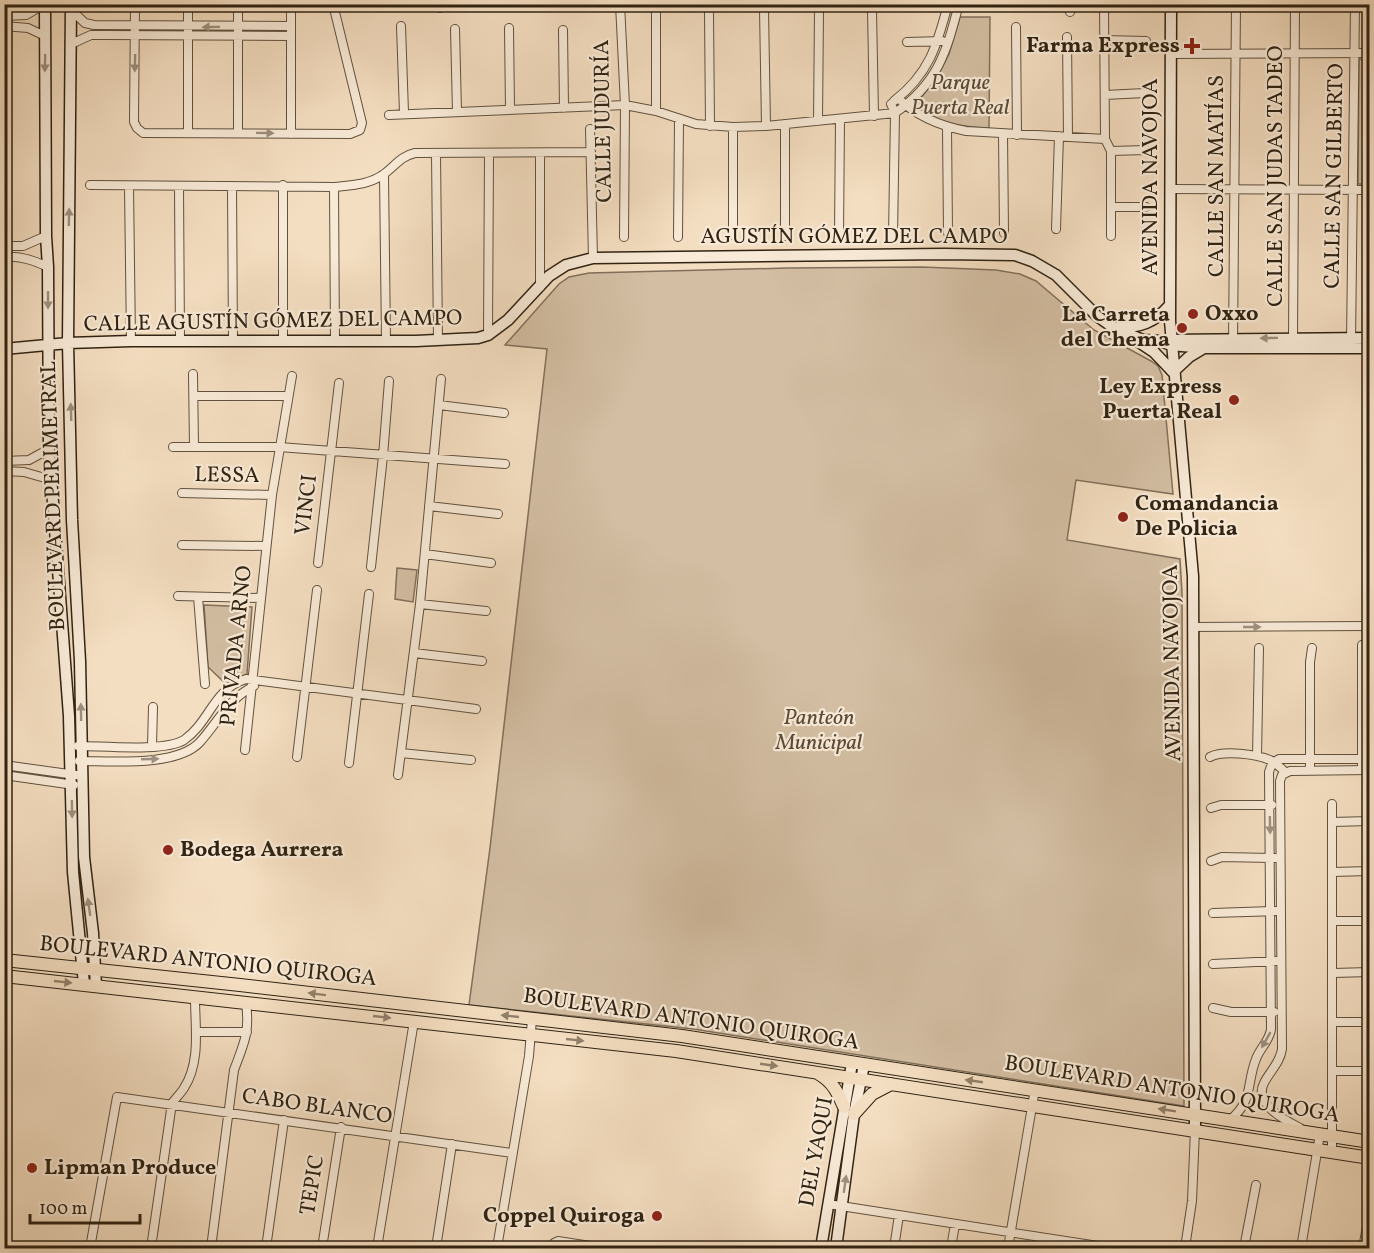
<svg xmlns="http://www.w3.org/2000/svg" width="1374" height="1253" font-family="Vollkorn,serif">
	<rect width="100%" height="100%" fill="#f4dec1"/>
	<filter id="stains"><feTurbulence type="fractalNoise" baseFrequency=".00333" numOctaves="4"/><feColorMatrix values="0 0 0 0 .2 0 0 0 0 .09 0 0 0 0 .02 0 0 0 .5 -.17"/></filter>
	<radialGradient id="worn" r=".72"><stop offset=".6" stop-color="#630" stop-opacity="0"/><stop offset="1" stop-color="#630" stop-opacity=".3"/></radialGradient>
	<!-- green -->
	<path fill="#d3bea3" stroke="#82705b" stroke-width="1.5" d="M 960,17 L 990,17 L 989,128 C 965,127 939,124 920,108 L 919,100 L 936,79 L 949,54 Z
		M 1359,59 L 1369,60 L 1369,184 L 1358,184 Z
		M 922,267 L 996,270 L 1020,274 L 1036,281 L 1094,330 L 1151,361 L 1158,366 L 1162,375 L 1173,494 L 1076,480 L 1067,540 L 1180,559 L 1182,593 L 1184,1106 L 693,1029 L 469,1005 L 490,848 L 547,349 L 505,345 L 559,284 L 569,277 L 589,273 L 787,268 Z
		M 397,568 L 417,570 L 413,602 L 395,599 Z
		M 204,605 L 252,607 L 247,674 L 227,685 L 208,667 Z"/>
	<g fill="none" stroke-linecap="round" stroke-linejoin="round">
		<!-- street casing -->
		<g stroke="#61523e" stroke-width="10">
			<path id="street" d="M 135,4 L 134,122 L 137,128 L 143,133 L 350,134 L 360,130 L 362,123 L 333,4
				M 440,4 L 440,8
				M 620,4 L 625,105 L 624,237
				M 1070,4 L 1070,12
				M 1104,4 L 1105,139 L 1111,151 L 1111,236
				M 764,9 L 766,126
				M 71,10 L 85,23 L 94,25 L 291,26
				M 872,10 L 874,116
				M 656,11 L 656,111
				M 709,12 L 710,126
				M 4,16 L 26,15 L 45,4
				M 4,26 L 28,28 L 45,36
				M 401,26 L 404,113
				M 1016,27 L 1017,135
				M 509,28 L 510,109
				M 455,29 L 457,112
				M 563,30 L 564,108
				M 1067,37 L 1068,137
				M 1104,40 L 1146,41
				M 907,42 L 942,41
				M 71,44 L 91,35 L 104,35 L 291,36
				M 1171,54 L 1370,53
				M 1105,95 L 1145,93
				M 898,98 C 916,116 941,126 966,131 L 1105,139
				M 894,101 C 929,74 937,46 948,4
				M 891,104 L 895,113 L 893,237
				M 389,115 L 625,105 L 656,111 L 696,124 L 733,127 L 766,126 L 895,113 C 938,83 946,53 959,4
				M 818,121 L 819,10
				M 785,124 L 785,236
				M 947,127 L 948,233
				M 590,129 L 593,258
				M 188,133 L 188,4
				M 238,133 L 238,4
				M 291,134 L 291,4
				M 1003,134 L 1004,233
				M 1111,151 L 1146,150
				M 436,153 L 438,340
				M 384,174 L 386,341
				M 90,185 L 334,187 C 351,185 369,185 384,174 C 395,166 401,156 415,153 L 591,152
				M 129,186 L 131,341
				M 179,186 L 180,341
				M 232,186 L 233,341
				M 334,187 L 335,341
				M 1171,189 L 1370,190
				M 1111,207 L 1146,207
				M 1056,229 L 1059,136
				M 733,235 L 733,127
				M 839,235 L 840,119
				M 678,237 L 679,119
				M 4,246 L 23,246 L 46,236
				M 4,257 C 21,256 33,260 48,267
				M 540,287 L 540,153
				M 488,335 L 489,154
				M 283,340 L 283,185
				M 1293,342 L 1295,4
				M 1351,343 L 1355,4
				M 1233,344 L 1236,4
				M 193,374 L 194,447
				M 194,396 L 288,396
				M 439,405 L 504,413
				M 173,447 L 279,447 L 505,464
				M 4,461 L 29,460 L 49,449
				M 4,471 L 24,472 L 52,480
				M 182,493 L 272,495
				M 429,506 L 498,514
				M 182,545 L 266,546
				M 425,554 L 491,563
				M 318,563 L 339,383
				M 371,567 L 383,456 L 389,381
				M 178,596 L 260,598
				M 198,597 L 205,684
				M 420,604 L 486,611
				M 1193,627 L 1370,626
				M 414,653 L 482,661
				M 78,746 C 103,746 165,752 184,740 C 210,722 213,689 246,679 L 476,709
				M 152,746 L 153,707
				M 245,750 L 272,495 L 292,376
				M 401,753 L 471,760
				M 1257,756 L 1259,648
				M 297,757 L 317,590
				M 1210,757 C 1223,750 1256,754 1270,760 C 1276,763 1281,768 1285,772
				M 79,761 C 112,761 177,767 200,742 C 218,722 228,699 254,686
				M 349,763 L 369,594
				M 4,765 L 83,776
				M 1310,770 L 1310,662 L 1312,648
				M 1362,770 L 1362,645
				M 4,775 L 74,785
				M 398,775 L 420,604 L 441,379
				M 1211,808 L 1221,805 L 1272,805
				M 1332,822 L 1370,821
				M 1211,861 L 1222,857 L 1275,858
				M 1332,872 L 1370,871
				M 1213,913 L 1276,911
				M 1333,921 L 1370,921
				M 1213,964 L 1276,961
				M 1333,973 L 1370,972
				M 1213,1008 L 1231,1012 L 1274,1012
				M 1333,1022 L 1370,1022
				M 196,1032 L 247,1032
				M 1333,1071 L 1370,1071
				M 1230,1120 C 1254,1100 1246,1084 1256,1059 C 1260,1048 1270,1040 1271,1029 L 1269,772 C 1271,765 1273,762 1279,759 L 1370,759
				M 1300,1128 C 1285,1120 1253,1104 1264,1083 C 1270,1071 1280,1063 1282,1049 L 1280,781 L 1282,775 L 1290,771 L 1370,770
				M 1332,1152 L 1332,804
				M 828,1204 L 1111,1248
				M 90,1248 L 117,1097 L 512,1153
				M 151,1248 L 172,1103 C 176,1098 181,1093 184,1088 C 201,1062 195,1027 195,998
				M 211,1248 L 234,1070 C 244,1043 250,1033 246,1003
				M 266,1248 L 284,1120
				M 322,1248 L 341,1127
				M 377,1248 L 414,1021
				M 436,1248 L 452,1144
				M 497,1248 L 529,1056 L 532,1019
				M 552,1248 L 554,1243 L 558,1241 L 603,1248
				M 894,1248 L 899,1215
				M 951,1248 L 955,1224
				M 1008,1248 L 1035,1089
				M 1185,1248 L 1192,1201 L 1195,1130
				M 1244,1248 L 1256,1185
				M 1301,1248 L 1320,1134
				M 1363,1248 L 1370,1211"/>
		</g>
		<!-- secondary casing -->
		<g stroke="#302313" stroke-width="13">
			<path id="secondary" d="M 45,4 L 46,236 L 48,267 L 49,449 L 69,716 L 73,872 L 84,984
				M 71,4 L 68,343 L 72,520 L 80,661 L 84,857 L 93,933 L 96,986
				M 1171,4 L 1170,321 L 1193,576 L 1195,1130
				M 1117,328 C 1140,327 1154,323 1169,306
				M 1136,340 L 1154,352 L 1173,372 L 1189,357 L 1204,348
				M 1166,340 L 1370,338
				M 4,349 L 68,343 L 131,341 L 416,341 L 478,338 L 488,335 L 508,320 L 549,276 L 566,265 L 593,258 L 944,254 L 1015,255 L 1032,261 L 1056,275 L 1097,316 L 1114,328 L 1143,340 L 1160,341 L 1171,345 L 1204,348 L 1370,348
				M 821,1248 L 852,1063
				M 836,1248 L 854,1114 L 864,1065"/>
		</g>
		<!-- primary casing -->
		<g stroke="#302313" stroke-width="14">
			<path id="primary" d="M 4,960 L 240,985 L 682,1036 L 1370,1142
				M 4,976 L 676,1051 L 1370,1158
				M 819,1074 C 833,1082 838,1093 844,1107
				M 854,1114 L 872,1094 L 891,1084"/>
		</g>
		<!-- street -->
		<use href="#street" stroke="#f8ead7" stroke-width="8"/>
		<!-- secondary -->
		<use href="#secondary" stroke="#f8ead7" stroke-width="10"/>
		<!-- primary -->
		<use href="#primary" stroke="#f4dec1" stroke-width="12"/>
	</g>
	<!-- one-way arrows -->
	<defs><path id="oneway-solid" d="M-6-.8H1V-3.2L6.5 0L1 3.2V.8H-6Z" transform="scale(1.5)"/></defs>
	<g fill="#9e907f">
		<use href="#oneway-solid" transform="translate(211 27) rotate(179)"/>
		<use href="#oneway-solid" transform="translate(45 63) rotate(91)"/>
		<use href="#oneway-solid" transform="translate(135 63) rotate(91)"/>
		<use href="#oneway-solid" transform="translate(265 133) rotate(1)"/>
		<use href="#oneway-solid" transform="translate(69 217) rotate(-89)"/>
		<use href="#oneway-solid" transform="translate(48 300) rotate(90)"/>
		<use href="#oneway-solid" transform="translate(1269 338) rotate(179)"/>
		<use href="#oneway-solid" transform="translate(71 412) rotate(-92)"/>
		<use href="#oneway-solid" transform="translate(1252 627)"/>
		<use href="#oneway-solid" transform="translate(81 712) rotate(-91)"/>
		<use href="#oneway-solid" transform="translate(150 759) rotate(-2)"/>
		<use href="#oneway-solid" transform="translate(72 809) rotate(89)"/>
		<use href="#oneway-solid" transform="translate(1270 825) rotate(89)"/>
		<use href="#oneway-solid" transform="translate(89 907) rotate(-98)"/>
		<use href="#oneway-solid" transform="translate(1266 1040) rotate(120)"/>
		<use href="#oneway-solid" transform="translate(845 1184) rotate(-82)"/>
	</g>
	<g fill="#92806a">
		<use href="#oneway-solid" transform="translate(63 982) rotate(6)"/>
		<use href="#oneway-solid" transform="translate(317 994) rotate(-173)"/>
		<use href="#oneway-solid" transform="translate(510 1016) rotate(-174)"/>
		<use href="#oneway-solid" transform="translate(382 1017) rotate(6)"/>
		<use href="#oneway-solid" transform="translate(575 1040) rotate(6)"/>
		<use href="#oneway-solid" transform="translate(769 1065) rotate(8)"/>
		<use href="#oneway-solid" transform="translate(974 1081) rotate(-172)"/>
		<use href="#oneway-solid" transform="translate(1167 1110) rotate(-171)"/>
	</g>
	<!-- markers -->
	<g fill="#8f2418" stroke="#f8ead7" stroke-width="2">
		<path d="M1189 37h6v6h6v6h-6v6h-6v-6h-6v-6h6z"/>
		<circle cx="1193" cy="314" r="6"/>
		<circle cx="1182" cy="328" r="6"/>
		<circle cx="1234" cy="400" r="6"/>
		<circle cx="1123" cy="517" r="6"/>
		<circle cx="168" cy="850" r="6"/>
		<circle cx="32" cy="1168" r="6"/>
		<circle cx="657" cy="1216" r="6"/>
	</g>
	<g text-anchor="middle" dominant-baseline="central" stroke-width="4.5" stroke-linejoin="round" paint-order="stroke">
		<!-- poi labels -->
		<g font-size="22" font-weight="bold" fill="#302313" stroke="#f8ead7" text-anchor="end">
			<text x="1180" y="46">Farma Express</text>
			<text x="1205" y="314" text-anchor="start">Oxxo</text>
			<text x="1170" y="315">La Carreta<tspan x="1170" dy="25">del Chema</tspan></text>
			<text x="1222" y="387">Ley Express<tspan x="1222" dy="25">Puerta Real</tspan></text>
			<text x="1135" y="504" text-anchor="start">Comandancia<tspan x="1135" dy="25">De Policia</tspan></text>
			<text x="180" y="850" text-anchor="start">Bodega Aurrera</text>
			<text x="44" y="1168" text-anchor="start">Lipman Produce</text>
			<text x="645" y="1216">Coppel Quiroga</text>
		</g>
		<!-- park labels -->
		<g font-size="22" font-style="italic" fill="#594a37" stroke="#f8ead7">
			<text x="960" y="83">Parque<tspan x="960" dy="25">Puerta Real</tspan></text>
			<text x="819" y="718">Panteón<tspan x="819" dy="25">Municipal</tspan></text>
		</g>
		<!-- street labels -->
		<g font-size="22" fill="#302313" stroke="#f8ead7">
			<text transform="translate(604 121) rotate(-91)">CALLE JUDURÍA</text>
			<text transform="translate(1217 176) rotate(-90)">CALLE SAN MATÍAS</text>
			<text transform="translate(1276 176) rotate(-90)">CALLE SAN JUDAS TADEO</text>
			<text transform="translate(1335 176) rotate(-89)">CALLE SAN GILBERTO</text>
			<text transform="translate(1151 177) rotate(-90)">AVENIDA NAVOJOA</text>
			<text x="854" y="237">AGUSTÍN GÓMEZ DEL CAMPO</text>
			<text transform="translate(273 322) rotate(-1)">CALLE AGUSTÍN GÓMEZ DEL CAMPO</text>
			<text transform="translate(227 476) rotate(1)">LESSA</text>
			<text transform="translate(54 496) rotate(-92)">BOULEVARD PERIMETRAL</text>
			<text transform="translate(307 505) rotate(-83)">VINCI</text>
			<text transform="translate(237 646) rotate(-84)">PRIVADA ARNO</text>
			<text transform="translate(1173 663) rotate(-91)">AVENIDA NAVOJOA</text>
			<text transform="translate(208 962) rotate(6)">BOULEVARD ANTONIO QUIROGA</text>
			<text transform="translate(691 1020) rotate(8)">BOULEVARD ANTONIO QUIROGA</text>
			<text transform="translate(1172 1090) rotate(9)">BOULEVARD ANTONIO QUIROGA</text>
			<text transform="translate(317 1107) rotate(8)">CABO BLANCO</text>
			<text transform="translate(817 1152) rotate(-80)">DEL YAQUI</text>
			<text transform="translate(313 1185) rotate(-81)">TEPIC</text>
		</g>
	</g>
	<!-- margin -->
	<rect width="1374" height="1253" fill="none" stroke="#f4dec1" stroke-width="24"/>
	<rect x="6" y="6" width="1362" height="1241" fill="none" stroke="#302313" stroke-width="3"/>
	<rect x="12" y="12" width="1350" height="1229" fill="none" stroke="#302313" stroke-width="1.5"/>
	<!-- scale -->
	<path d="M30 1214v9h110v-9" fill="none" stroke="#302313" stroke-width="3"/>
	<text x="39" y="1214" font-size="18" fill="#302313" stroke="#f8ead7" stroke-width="4.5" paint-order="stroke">100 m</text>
	<rect width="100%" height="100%" filter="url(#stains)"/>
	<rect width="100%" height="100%" fill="url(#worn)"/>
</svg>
